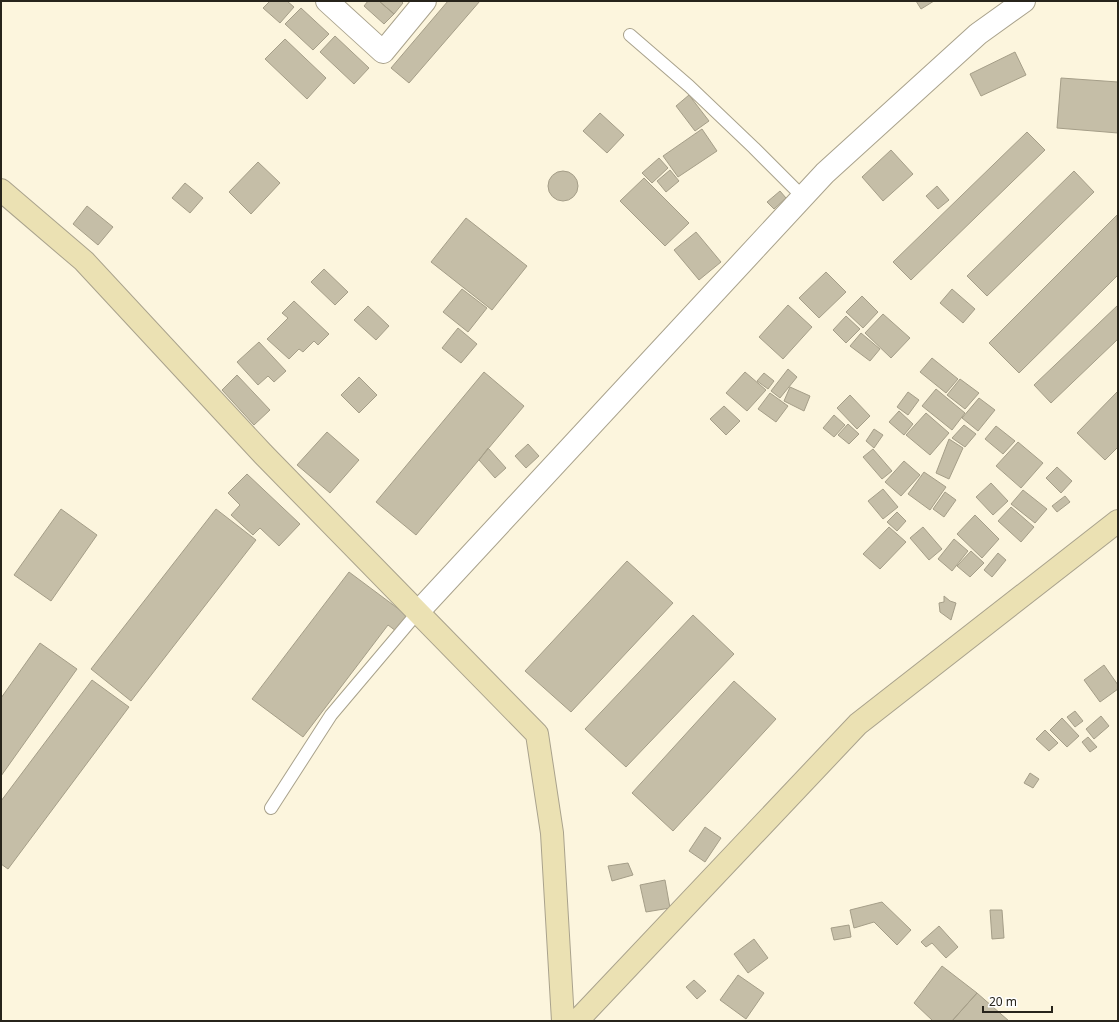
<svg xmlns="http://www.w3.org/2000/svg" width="1119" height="1022" font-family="'Noto Sans',sans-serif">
	<rect width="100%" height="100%" fill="#fcf5dd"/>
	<!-- building -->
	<path fill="#c5bea7" stroke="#a59e88" d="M 270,1 L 287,1 L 294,7 L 280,23 L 263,8 Z
		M 368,1 L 379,1 L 394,14 L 384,24 L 364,6 Z
		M 379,1 L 401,1 L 403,3 L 394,14 Z
		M 448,1 L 480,1 L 409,83 L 391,68 Z
		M 916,1 L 934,1 L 921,9 Z
		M 301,8 L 329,34 L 313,50 L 285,24 Z
		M 335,36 L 369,68 L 354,84 L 320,52 Z
		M 285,39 L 326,78 L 307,99 L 265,59 Z
		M 1015,52 L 1026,75 L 981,96 L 970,74 Z
		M 1061,78 L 1118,82 L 1118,133 L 1057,128 Z
		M 689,95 L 709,121 L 695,131 L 676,106 Z
		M 600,113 L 624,135 L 607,153 L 583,131 Z
		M 702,129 L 717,151 L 678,177 L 663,156 Z
		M 1027,132 L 1045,150 L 911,280 L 893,262 Z
		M 891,150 L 913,174 L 883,201 L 862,177 Z
		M 659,158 L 668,168 L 652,183 L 642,173 Z
		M 258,162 L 280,183 L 251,214 L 229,192 Z
		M 670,170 L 679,181 L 666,192 L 657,181 Z
		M548 186a15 15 0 1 1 30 0a15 15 0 1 1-30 0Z
		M 1074,171 L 1094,192 L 987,296 L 967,276 Z
		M 644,178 L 689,223 L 665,246 L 620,201 Z
		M 185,183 L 203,198 L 190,213 L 172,198 Z
		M 937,186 L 949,200 L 938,209 L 926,196 Z
		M 780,191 L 786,198 L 774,209 L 767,202 Z
		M 87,206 L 113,227 L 98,245 L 73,224 Z
		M 1117,215 L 1118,275 L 1019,373 L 989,343 Z
		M 466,218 L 527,266 L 492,310 L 431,262 Z
		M 696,232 L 721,262 L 699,280 L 674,250 Z
		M 324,269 L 348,292 L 335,305 L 311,282 Z
		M 826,272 L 846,292 L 819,318 L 799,298 Z
		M 462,289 L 487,308 L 468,332 L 443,312 Z
		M 952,289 L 975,309 L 963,323 L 940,303 Z
		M 862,296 L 878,312 L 863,328 L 846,312 Z
		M 294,301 L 329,334 L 318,345 L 314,341 L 303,352 L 299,349 L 289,359 L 267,339 L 288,318 L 282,313 Z
		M 788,305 L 812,327 L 783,359 L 759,337 Z
		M 1118,305 L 1118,339 L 1051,403 L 1034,385 Z
		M 368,306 L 389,326 L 376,340 L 354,320 Z
		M 883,314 L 910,338 L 891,358 L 865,333 Z
		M 846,316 L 860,329 L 846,343 L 833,330 Z
		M 458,328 L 477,344 L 461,363 L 442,348 Z
		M 861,333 L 880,349 L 870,361 L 850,346 Z
		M 259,342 L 286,371 L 274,382 L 268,376 L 258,385 L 237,362 Z
		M 932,358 L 958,379 L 946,393 L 920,372 Z
		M 788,369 L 797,377 L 780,398 L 771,391 Z
		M 484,372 L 524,406 L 416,535 L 376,502 Z
		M 745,372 L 766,390 L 747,411 L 726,393 Z
		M 764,373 L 774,381 L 768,389 L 757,381 Z
		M 237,375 L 270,410 L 254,425 L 222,390 Z
		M 359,377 L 377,395 L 359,413 L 341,395 Z
		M 960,379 L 979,393 L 965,409 L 947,395 Z
		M 790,387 L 810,396 L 804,411 L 784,401 Z
		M 936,389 L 965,413 L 952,430 L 922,406 Z
		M 1118,391 L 1118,447 L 1105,460 L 1077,433 Z
		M 908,392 L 919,400 L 908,415 L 897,407 Z
		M 770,393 L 788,406 L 776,422 L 758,409 Z
		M 850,395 L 870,416 L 857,429 L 837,408 Z
		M 979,398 L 995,410 L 978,431 L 962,418 Z
		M 724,406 L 740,421 L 726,435 L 710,419 Z
		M 899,411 L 913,424 L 904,435 L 889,422 Z
		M 926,413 L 949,433 L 930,455 L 906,435 Z
		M 834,415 L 845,425 L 834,437 L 823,428 Z
		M 848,424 L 859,434 L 849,444 L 838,435 Z
		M 964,425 L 976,434 L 965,447 L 952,438 Z
		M 996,426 L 1015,441 L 1003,454 L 985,439 Z
		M 874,429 L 883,435 L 874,448 L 866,441 Z
		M 327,432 L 359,460 L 330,493 L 297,465 Z
		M 949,439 L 963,448 L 949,479 L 936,473 Z
		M 1018,442 L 1043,463 L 1021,488 L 996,466 Z
		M 528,444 L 539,456 L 526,468 L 515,456 Z
		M 488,448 L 506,468 L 495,478 L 479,460 Z
		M 873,449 L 892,471 L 882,479 L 863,457 Z
		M 904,461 L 920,475 L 901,496 L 885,482 Z
		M 1057,467 L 1072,481 L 1061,493 L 1046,478 Z
		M 924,472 L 946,487 L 930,510 L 908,494 Z
		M 247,474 L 300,524 L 279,546 L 260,528 L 253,535 L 231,515 L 240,505 L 228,493 Z
		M 991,483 L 1008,501 L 993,515 L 976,497 Z
		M 883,489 L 898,507 L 883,519 L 868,501 Z
		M 1023,490 L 1047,509 L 1035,523 L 1011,504 Z
		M 945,492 L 956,500 L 944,517 L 933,509 Z
		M 1065,496 L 1070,502 L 1057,512 L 1052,506 Z
		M 1011,507 L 1034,527 L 1021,542 L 998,521 Z
		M 61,509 L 97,535 L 51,601 L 14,575 Z
		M 216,509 L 256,540 L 131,701 L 91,669 Z
		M 897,512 L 906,521 L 897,531 L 887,522 Z
		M 975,515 L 999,539 L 982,558 L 957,534 Z
		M 889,527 L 906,542 L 880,569 L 863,554 Z
		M 923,527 L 942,549 L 929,560 L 910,538 Z
		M 954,539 L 968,551 L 952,571 L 938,559 Z
		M 971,551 L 984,563 L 970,577 L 957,566 Z
		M 998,553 L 1006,560 L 992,577 L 984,570 Z
		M 627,561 L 673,603 L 571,712 L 525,671 Z
		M 349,572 L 408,616 L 396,631 L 388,625 L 303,737 L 252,699 Z
		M 944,596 L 950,601 L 956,603 L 951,620 L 940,612 L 939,603 L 944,602 Z
		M 693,615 L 734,654 L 626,767 L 585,729 Z
		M 40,643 L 77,669 L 1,776 L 1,698 Z
		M 1104,665 L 1118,685 L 1118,689 L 1100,702 L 1084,680 Z
		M 92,680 L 129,707 L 8,869 L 1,864 L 1,801 Z
		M 734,681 L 776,719 L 673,831 L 632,793 Z
		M 1075,711 L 1083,721 L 1075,727 L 1067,717 Z
		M 1101,716 L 1109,726 L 1094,739 L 1086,729 Z
		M 1062,718 L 1079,736 L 1067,747 L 1050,730 Z
		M 1045,730 L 1058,743 L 1049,751 L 1036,739 Z
		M 1088,737 L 1097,747 L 1090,752 L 1082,742 Z
		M 1030,773 L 1039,779 L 1033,788 L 1024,783 Z
		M 705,827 L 721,838 L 705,862 L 689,851 Z
		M 628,863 L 633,875 L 612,881 L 608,866 Z
		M 665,880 L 670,908 L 646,912 L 640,885 Z
		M 882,902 L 911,930 L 897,945 L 874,922 L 854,928 L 850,910 Z
		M 990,910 L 1002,910 L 1004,938 L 992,939 Z
		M 849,925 L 851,937 L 834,940 L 831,928 Z
		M 939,926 L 958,947 L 946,958 L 932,943 L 926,947 L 921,942 Z
		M 754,939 L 768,958 L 748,973 L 734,954 Z
		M 942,966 L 977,993 L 952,1021 L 933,1021 L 914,1003 Z
		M 738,975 L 764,993 L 746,1019 L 720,1000 Z
		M 694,980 L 706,991 L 697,999 L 686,987 Z
		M 977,993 L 1009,1021 L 952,1021 Z"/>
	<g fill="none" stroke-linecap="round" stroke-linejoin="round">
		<!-- lane casing -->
		<g stroke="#a9a28c" stroke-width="14">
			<path id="lane" d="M 630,35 L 689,86 L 754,148 L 803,197
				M 271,808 L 331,715 L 418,612"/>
		</g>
		<!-- street casing -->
		<g stroke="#a9a28c" stroke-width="24">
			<path id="street" d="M 327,1 L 383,52 L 425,1
				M 418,612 L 825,173 L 978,34 L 1024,1"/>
		</g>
		<!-- secondary casing -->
		<g stroke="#a9a28c" stroke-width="24">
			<path id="secondary" d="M 1,190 L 84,261 L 263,454 L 537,734 L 552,833 L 563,1021
				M 577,1021 L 858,724 L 1118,521"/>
		</g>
		<!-- lane -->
		<use href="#lane" stroke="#fff" stroke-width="12"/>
		<!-- street -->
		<use href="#street" stroke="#fff" stroke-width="22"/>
		<!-- secondary -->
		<use href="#secondary" stroke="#ebe1b3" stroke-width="22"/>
	</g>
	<!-- border -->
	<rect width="1119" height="1022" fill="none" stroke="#27241b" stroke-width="4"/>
	<!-- scale -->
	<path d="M983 1006v6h69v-6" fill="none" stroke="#27241b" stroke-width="2"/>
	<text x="989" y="1006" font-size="12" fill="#27241b" stroke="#ffffff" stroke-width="3" paint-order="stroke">20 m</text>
</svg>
